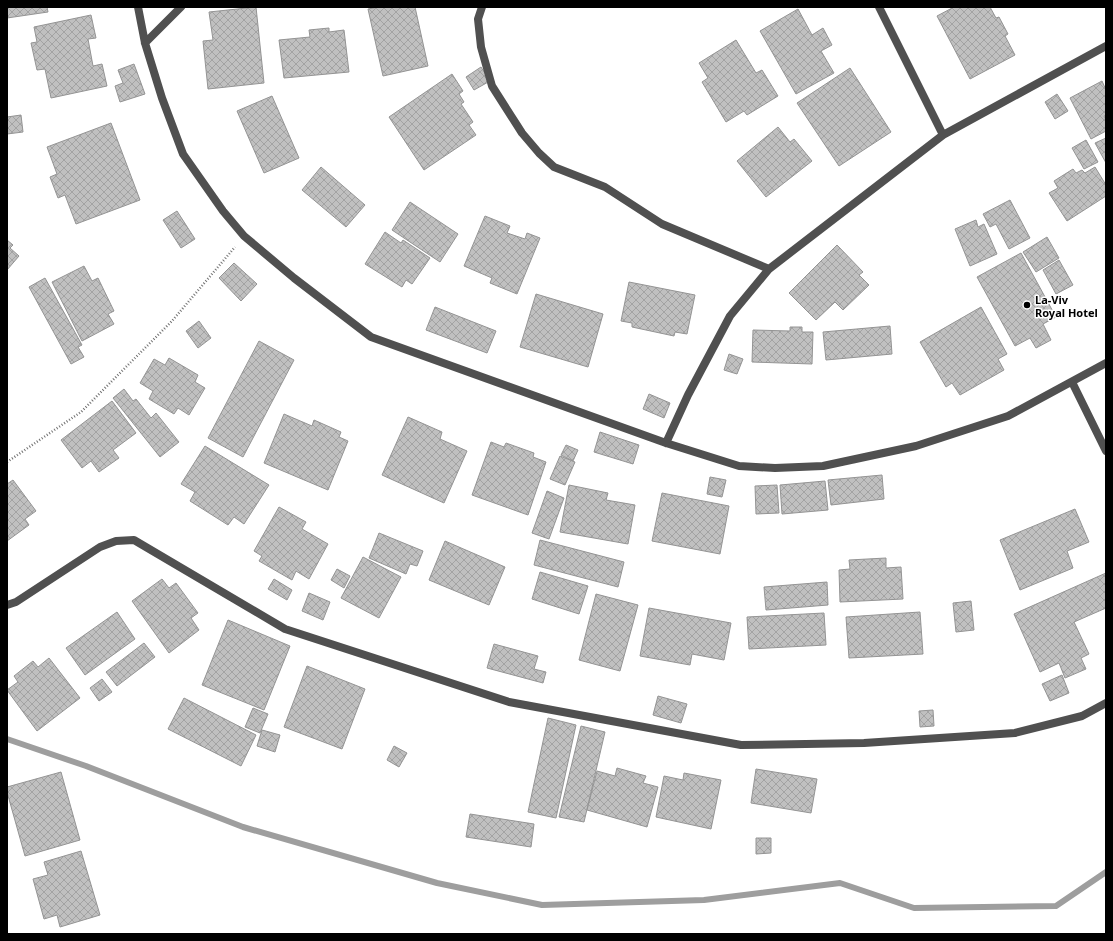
<svg xmlns="http://www.w3.org/2000/svg" width="1113" height="941" font-family="'Noto Sans',sans-serif">
	<defs>
		<pattern id="building-cross-hatch" width="8" height="8" patternUnits="userSpaceOnUse"><rect width="8" height="8" fill="#c0c0c0"/><path d="M0 0l8 8M0 8l8-8" fill="none" stroke="#a3a3a3"/></pattern>
	</defs>
	<rect width="100%" height="100%" fill="#fff"/>
	<g fill="none" stroke-linecap="round" stroke-linejoin="round">
		<!-- stream -->
		<path stroke="#9e9e9e" stroke-width="6" d="M 7,739 L 86,766 L 243,827 L 437,883 L 542,905 L 704,900 L 840,883 L 914,908 L 1056,906 L 1106,872"/>
	</g>
	<!-- building -->
	<path fill="url(#building-cross-hatch)" stroke="#949494" d="M 7,7 L 47,7 L 48,12 L 7,18 Z
		M 256,7 L 264,83 L 208,89 L 203,41 L 213,40 L 209,12 Z
		M 379,7 L 415,7 L 428,66 L 383,76 L 368,9 Z
		M 954,7 L 990,7 L 996,18 L 999,17 L 1008,34 L 1005,36 L 1015,55 L 970,79 L 937,16 Z
		M 798,9 L 812,35 L 823,28 L 832,45 L 821,51 L 834,73 L 796,94 L 760,31 Z
		M 91,15 L 96,38 L 88,39 L 93,66 L 102,64 L 107,86 L 51,98 L 45,69 L 37,70 L 31,43 L 37,42 L 34,27 Z
		M 329,28 L 329,32 L 344,30 L 349,72 L 284,78 L 279,40 L 310,37 L 309,30 Z
		M 736,40 L 756,73 L 762,70 L 778,96 L 747,115 L 744,111 L 726,122 L 702,82 L 708,78 L 699,63 Z
		M 134,64 L 145,94 L 120,102 L 115,86 L 123,83 L 118,70 Z
		M 481,67 L 490,81 L 474,90 L 466,77 Z
		M 850,68 L 891,132 L 839,166 L 797,103 Z
		M 452,74 L 463,91 L 459,94 L 464,102 L 461,104 L 473,122 L 469,125 L 476,135 L 424,170 L 389,117 Z
		M 1102,81 L 1106,90 L 1106,115 L 1104,116 L 1106,120 L 1106,131 L 1091,139 L 1070,98 Z
		M 1057,94 L 1068,111 L 1055,119 L 1045,102 Z
		M 272,96 L 299,158 L 264,173 L 237,111 Z
		M 21,115 L 23,132 L 7,134 L 7,117 Z
		M 111,123 L 140,200 L 76,224 L 65,195 L 58,198 L 50,177 L 57,174 L 47,147 Z
		M 778,127 L 790,142 L 794,139 L 812,161 L 766,197 L 737,161 Z
		M 1106,138 L 1106,163 L 1095,143 Z
		M 1086,140 L 1098,162 L 1084,169 L 1072,148 Z
		M 321,167 L 365,205 L 346,227 L 302,190 Z
		M 1095,167 L 1106,185 L 1106,196 L 1067,221 L 1049,193 L 1058,188 L 1054,181 L 1073,169 L 1076,173 L 1082,170 L 1085,173 Z
		M 1010,200 L 1030,238 L 1009,249 L 996,224 L 990,227 L 983,214 Z
		M 410,202 L 458,234 L 440,262 L 392,230 Z
		M 177,211 L 195,239 L 181,248 L 163,220 Z
		M 485,216 L 510,226 L 507,233 L 525,239 L 527,233 L 540,238 L 517,294 L 490,283 L 492,278 L 464,266 Z
		M 976,220 L 978,227 L 984,224 L 997,254 L 970,266 L 955,229 Z
		M 385,232 L 401,243 L 403,240 L 430,258 L 412,284 L 406,280 L 402,287 L 365,264 Z
		M 1047,237 L 1059,258 L 1036,272 L 1023,252 Z
		M 7,240 L 13,245 L 10,248 L 19,256 L 7,270 Z
		M 837,245 L 863,272 L 859,275 L 869,285 L 843,310 L 835,302 L 816,320 L 789,293 Z
		M 1021,253 L 1056,317 L 1043,324 L 1051,340 L 1036,348 L 1030,338 L 1015,346 L 977,277 Z
		M 1059,260 L 1073,285 L 1056,294 L 1043,270 Z
		M 234,263 L 257,284 L 241,301 L 219,278 Z
		M 84,266 L 92,281 L 98,278 L 114,311 L 108,314 L 114,324 L 82,341 L 52,282 Z
		M 45,278 L 82,345 L 78,347 L 84,357 L 71,364 L 29,287 Z
		M 629,282 L 695,295 L 687,334 L 675,332 L 674,336 L 632,327 L 632,323 L 621,321 Z
		M 536,294 L 603,314 L 588,367 L 520,347 Z
		M 435,307 L 496,331 L 487,353 L 426,330 Z
		M 981,307 L 1007,354 L 998,359 L 1004,370 L 960,395 L 952,383 L 946,387 L 920,342 Z
		M 199,321 L 211,338 L 198,348 L 186,331 Z
		M 890,326 L 892,354 L 826,360 L 823,332 Z
		M 790,327 L 802,327 L 802,332 L 813,332 L 812,364 L 752,362 L 753,330 L 790,331 Z
		M 259,341 L 294,360 L 243,457 L 208,438 Z
		M 729,354 L 743,359 L 737,374 L 724,370 Z
		M 169,358 L 198,375 L 195,382 L 205,388 L 189,415 L 178,408 L 174,414 L 149,399 L 153,391 L 140,383 L 154,359 L 165,365 Z
		M 124,389 L 133,401 L 136,399 L 151,418 L 156,413 L 179,442 L 160,457 L 113,398 Z
		M 649,394 L 670,403 L 664,418 L 643,409 Z
		M 112,401 L 136,433 L 113,450 L 119,458 L 99,472 L 91,461 L 82,468 L 61,440 Z
		M 284,414 L 312,426 L 314,420 L 341,432 L 339,437 L 348,441 L 328,490 L 264,463 Z
		M 408,417 L 442,432 L 440,439 L 467,451 L 444,503 L 382,475 Z
		M 600,432 L 639,445 L 633,464 L 594,452 Z
		M 491,442 L 504,447 L 506,443 L 534,453 L 533,457 L 546,462 L 528,515 L 472,495 Z
		M 566,445 L 578,450 L 573,461 L 561,455 Z
		M 205,446 L 269,485 L 244,524 L 234,517 L 228,525 L 190,501 L 195,492 L 181,484 Z
		M 560,456 L 575,462 L 565,485 L 550,479 Z
		M 882,475 L 884,499 L 831,505 L 828,480 Z
		M 710,477 L 726,480 L 722,497 L 707,494 Z
		M 13,480 L 36,511 L 25,519 L 29,525 L 7,541 L 7,484 Z
		M 825,481 L 828,510 L 782,514 L 780,485 Z
		M 569,485 L 608,493 L 606,500 L 635,505 L 628,544 L 560,532 Z
		M 777,485 L 779,513 L 756,514 L 755,486 Z
		M 547,491 L 564,498 L 549,539 L 532,533 Z
		M 662,493 L 729,506 L 720,554 L 652,541 Z
		M 279,507 L 306,522 L 302,529 L 328,544 L 309,579 L 296,571 L 292,580 L 259,561 L 262,556 L 254,551 Z
		M 1075,509 L 1089,542 L 1067,551 L 1073,568 L 1020,590 L 1000,540 Z
		M 379,533 L 423,551 L 417,566 L 410,564 L 406,574 L 369,558 Z
		M 540,540 L 624,562 L 618,587 L 534,565 Z
		M 445,541 L 505,567 L 489,605 L 429,580 Z
		M 363,557 L 401,577 L 379,618 L 341,598 Z
		M 886,558 L 886,568 L 901,567 L 903,599 L 840,602 L 839,570 L 850,569 L 849,560 Z
		M 337,569 L 350,576 L 344,588 L 331,580 Z
		M 540,572 L 588,586 L 579,614 L 532,599 Z
		M 1106,573 L 1106,608 L 1074,622 L 1089,654 L 1081,658 L 1086,669 L 1065,678 L 1059,663 L 1040,672 L 1014,614 Z
		M 162,579 L 169,588 L 176,583 L 198,613 L 191,618 L 199,630 L 169,653 L 132,601 Z
		M 274,579 L 292,590 L 287,600 L 268,589 Z
		M 827,582 L 828,605 L 766,610 L 764,587 Z
		M 309,593 L 330,602 L 323,620 L 302,611 Z
		M 596,594 L 638,605 L 620,671 L 579,660 Z
		M 971,601 L 974,630 L 956,632 L 953,603 Z
		M 649,608 L 731,623 L 724,660 L 692,654 L 690,665 L 640,656 Z
		M 117,612 L 135,639 L 85,675 L 66,648 Z
		M 920,612 L 923,654 L 849,658 L 846,617 Z
		M 824,613 L 826,645 L 749,649 L 747,617 Z
		M 228,620 L 290,646 L 264,710 L 202,685 Z
		M 144,643 L 155,657 L 117,686 L 106,672 Z
		M 494,644 L 538,656 L 534,669 L 546,672 L 543,683 L 487,668 Z
		M 49,658 L 80,698 L 37,731 L 7,690 L 18,682 L 14,676 L 33,661 L 38,667 Z
		M 307,666 L 365,689 L 342,749 L 284,727 Z
		M 1062,675 L 1069,693 L 1050,701 L 1042,684 Z
		M 102,679 L 112,692 L 99,701 L 90,688 Z
		M 658,696 L 687,704 L 681,723 L 653,715 Z
		M 184,698 L 256,735 L 241,766 L 168,729 Z
		M 253,708 L 268,714 L 260,733 L 245,727 Z
		M 933,710 L 934,726 L 920,727 L 919,711 Z
		M 548,718 L 576,725 L 556,818 L 528,812 Z
		M 581,726 L 605,732 L 584,822 L 559,817 Z
		M 262,730 L 280,735 L 275,752 L 257,746 Z
		M 394,746 L 407,753 L 399,767 L 387,760 Z
		M 617,768 L 646,776 L 643,783 L 658,787 L 647,827 L 587,810 L 597,771 L 615,776 Z
		M 756,769 L 817,779 L 811,813 L 751,803 Z
		M 61,772 L 80,840 L 25,856 L 7,792 L 7,787 Z
		M 684,773 L 721,780 L 711,829 L 656,817 L 664,776 L 683,780 Z
		M 470,814 L 534,824 L 531,847 L 466,837 Z
		M 756,838 L 771,838 L 771,853 L 756,854 Z
		M 81,851 L 100,915 L 60,927 L 57,915 L 44,919 L 33,879 L 48,875 L 44,862 Z"/>
	<g fill="none" stroke-linecap="round" stroke-linejoin="round">
		<!-- path -->
		<path stroke="#727272" stroke-width="2.5" stroke-dasharray="1 2" stroke-linecap="butt" d="M 7,462 L 81,412 L 172,321 L 235,247"/>
		<!-- minor -->
		<path stroke="#505050" stroke-width="8" d="M 138,7 L 145,43 L 162,98 L 183,154 L 223,211 L 244,236 L 294,278 L 371,337 L 666,443 L 739,466 L 775,468 L 823,466 L 916,446 L 1008,416 L 1106,363
			M 482,7 L 478,19 L 481,47 L 492,86 L 522,133 L 539,153 L 554,167 L 605,187 L 662,224 L 769,269
			M 879,7 L 943,135
			M 145,43 L 181,7
			M 1072,382 L 1106,451
			M 666,443 L 688,395 L 730,316 L 769,269 L 943,135 L 1106,46
			M 7,605 L 16,602 L 100,547 L 116,541 L 134,540 L 285,629 L 509,702 L 741,745 L 864,743 L 1015,733 L 1082,716 L 1106,703"/>
	</g>
	<!-- markers -->
	<circle fill="#000" stroke="#fff" stroke-width="1.5" cx="1027" cy="305" r="4"/>
	<g text-anchor="middle" dominant-baseline="central" stroke-width="3" stroke-linejoin="round" paint-order="stroke">
		<!-- poi labels -->
		<g font-size="11" font-weight="bold" fill="#000" stroke="#fff" text-anchor="start">
			<text x="1035" y="299">La-Viv<tspan x="1035" dy="13">Royal Hotel</tspan></text>
		</g>
	</g>
	<!-- border -->
	<rect width="1113" height="941" fill="none" stroke="#000000" stroke-width="16"/>
</svg>
